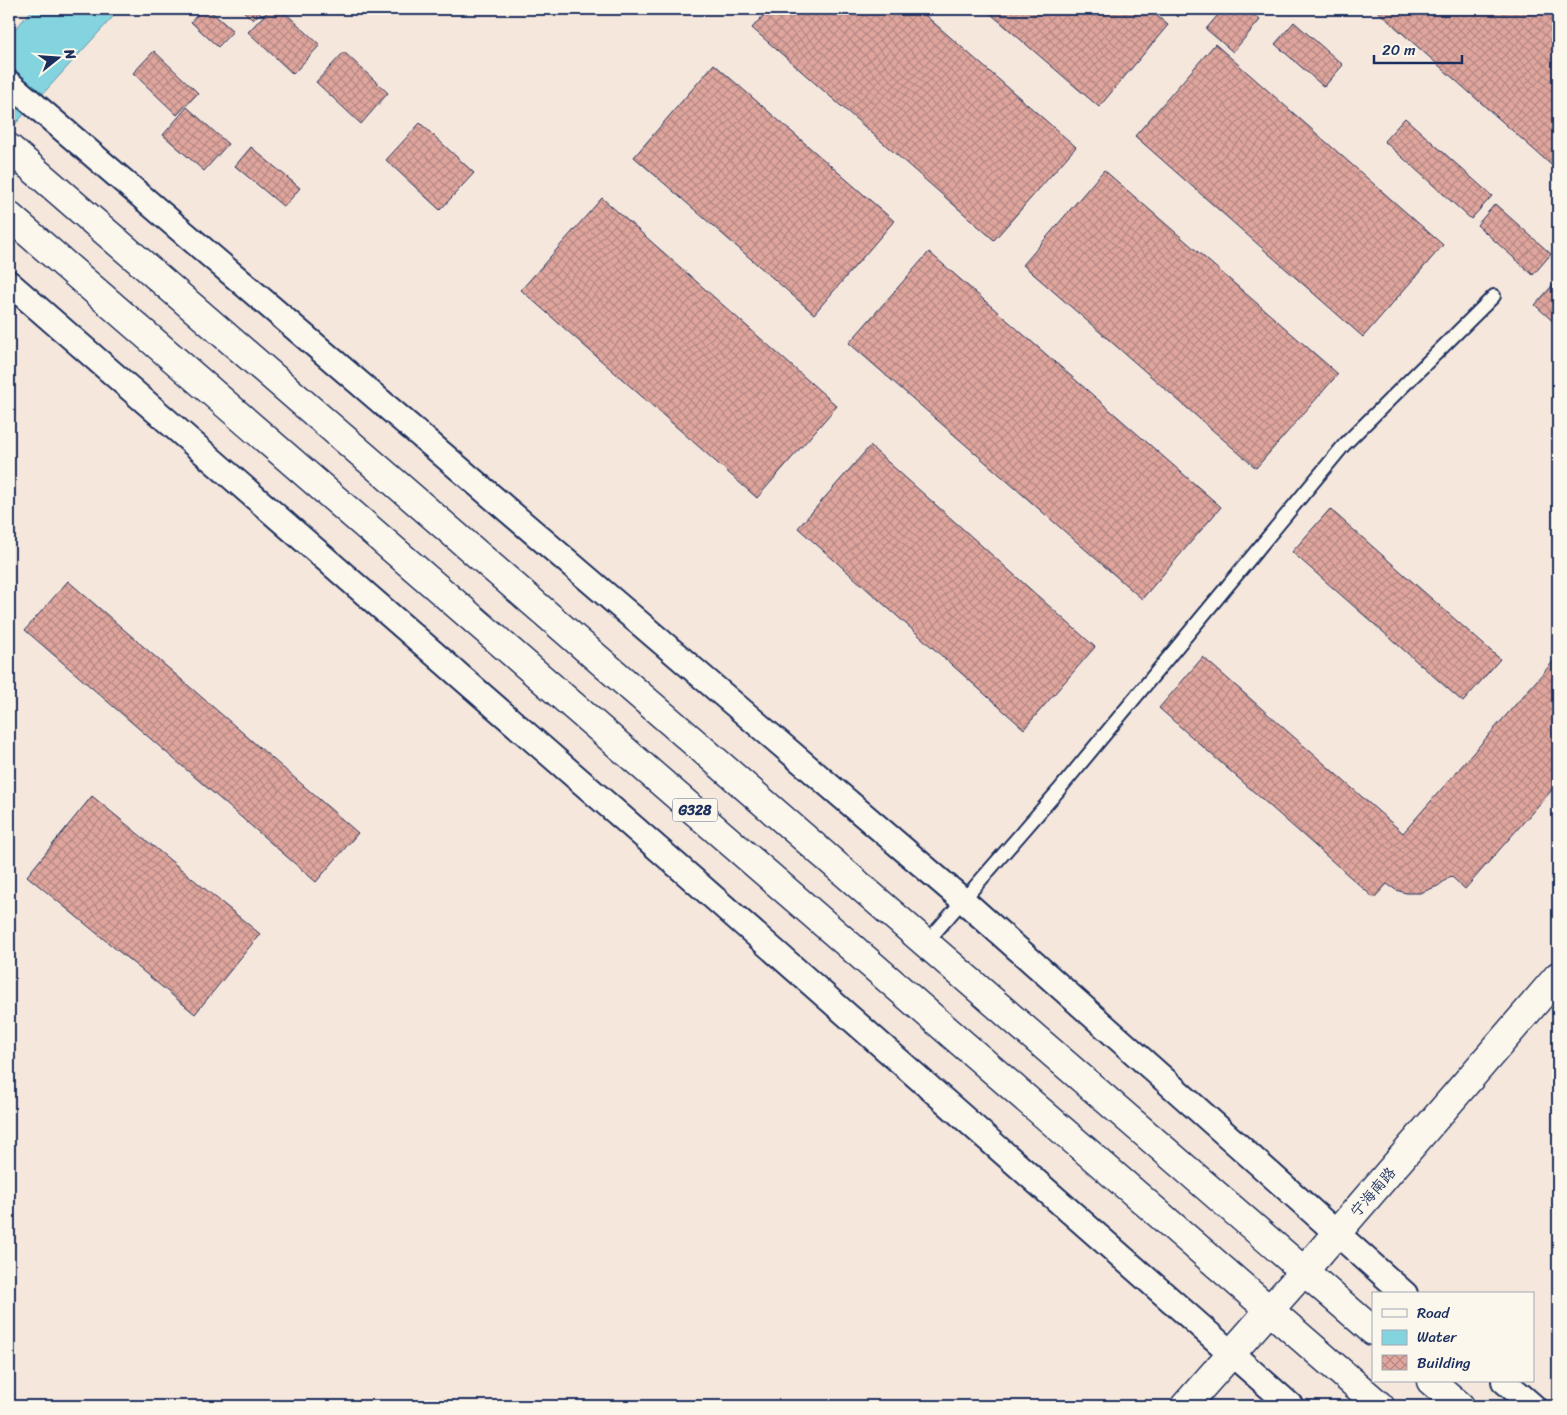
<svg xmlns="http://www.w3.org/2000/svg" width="1567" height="1415" font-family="Sriracha,'LXGW WenKai TC',sans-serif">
	<defs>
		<pattern id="building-cross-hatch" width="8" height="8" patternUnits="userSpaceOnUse" patternTransform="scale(1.25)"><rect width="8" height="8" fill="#e0a69d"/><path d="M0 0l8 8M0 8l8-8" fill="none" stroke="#b58883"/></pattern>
	</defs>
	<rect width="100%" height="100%" fill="#f6e7dc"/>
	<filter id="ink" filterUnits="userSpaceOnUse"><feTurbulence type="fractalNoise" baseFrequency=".02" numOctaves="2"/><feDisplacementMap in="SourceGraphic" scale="10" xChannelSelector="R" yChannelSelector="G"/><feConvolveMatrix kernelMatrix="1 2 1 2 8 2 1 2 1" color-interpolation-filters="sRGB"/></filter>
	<g filter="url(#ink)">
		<!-- water -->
		<path fill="#84d4e0" stroke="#5a92ac" d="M 33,9 L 120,9 L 9,131 L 9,36 Z"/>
		<!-- building -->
		<path fill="url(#building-cross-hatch)" stroke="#1b2f5e" d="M 202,9 L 208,9 L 233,31 L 218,47 L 191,22 Z
			M 241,9 L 264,9 L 253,20 Z
			M 270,9 L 281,9 L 320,45 L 293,74 L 248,32 Z
			M 769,9 L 918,9 L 1076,147 L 994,240 L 752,28 Z
			M 985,9 L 1149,9 L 1168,25 L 1099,107 Z
			M 1169,9 L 1185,9 L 1178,17 Z
			M 1223,9 L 1247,9 L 1260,20 L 1233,52 L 1206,29 Z
			M 1375,9 L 1558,9 L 1558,171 Z
			M 1294,22 L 1343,65 L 1324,87 L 1275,44 Z
			M 1215,44 L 1443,245 L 1363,337 L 1135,136 Z
			M 154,51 L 198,93 L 177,115 L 133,73 Z
			M 344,52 L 388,93 L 361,124 L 316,82 Z
			M 714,64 L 894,221 L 814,314 L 634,157 Z
			M 187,107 L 228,144 L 204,171 L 163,135 Z
			M 1405,118 L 1492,196 L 1471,219 L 1384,141 Z
			M 420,123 L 474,173 L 440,210 L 386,160 Z
			M 251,147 L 300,188 L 284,207 L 235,166 Z
			M 1104,170 L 1338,374 L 1256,468 L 1023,265 Z
			M 602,198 L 837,406 L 757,498 L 521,290 Z
			M 1495,204 L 1551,254 L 1533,275 L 1477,225 Z
			M 929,252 L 1221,507 L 1142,599 L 849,343 Z
			M 1558,279 L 1558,326 L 1535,305 Z
			M 870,446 L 1095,647 L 1024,729 L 798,528 Z
			M 1330,509 L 1500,659 L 1463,702 L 1292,552 Z
			M 68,581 L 358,833 L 316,882 L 25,630 Z
			M 1558,656 L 1558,783 L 1465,889 L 1451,876 L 1438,886 L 1420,893 L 1406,893 L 1396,890 L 1387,884 L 1374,898 L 1159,708 L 1203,657 L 1403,833 Z
			M 92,796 L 260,934 L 195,1014 L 27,876 Z"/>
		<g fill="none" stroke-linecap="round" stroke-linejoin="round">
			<!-- lane casing -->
			<g stroke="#1b2f5e" stroke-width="16">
				<path id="lane" d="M 926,943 L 1058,791 L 1344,445 L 1494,296"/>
			</g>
			<!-- street casing -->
			<g stroke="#1b2f5e" stroke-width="28">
				<path id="street" d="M 9,83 L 964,901 L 1405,1294
					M 9,283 L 679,867 L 1291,1406
					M 1504,1381 L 1533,1406"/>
			</g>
			<!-- secondary casing -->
			<g stroke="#1b2f5e" stroke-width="31">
				<path id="secondary" d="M 1185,1406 L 1304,1271 L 1558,976"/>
			</g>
			<!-- highway casing -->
			<g stroke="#1b2f5e" stroke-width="31">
				<path id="highway" d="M 9,148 L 1373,1331
					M 9,216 L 1380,1406
					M 1431,1381 L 1460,1406"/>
			</g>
			<!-- lane -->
			<use href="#lane" stroke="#fbf7ec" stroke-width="12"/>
			<!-- street -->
			<use href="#street" stroke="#fbf7ec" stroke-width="24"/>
			<!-- secondary -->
			<use href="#secondary" stroke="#fbf7ec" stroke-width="28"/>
			<!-- highway -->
			<use href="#highway" stroke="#fbf7ec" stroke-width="28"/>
		</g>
	</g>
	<g text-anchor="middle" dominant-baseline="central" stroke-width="4" stroke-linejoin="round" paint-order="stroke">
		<!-- shield labels -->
		<rect fill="#fbf7ec" stroke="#5e6b89" stroke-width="1" x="672.5" y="798.5" width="45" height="23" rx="4"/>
		<g font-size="14" font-weight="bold" fill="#1b2f5e">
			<text x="695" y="810">G328</text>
		</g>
		<!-- street labels -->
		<g font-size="15" fill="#1b2f5e" stroke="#fbf7ec">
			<text transform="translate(1373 1192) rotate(-49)">宁海南路</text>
		</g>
	</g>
	<!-- margin -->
	<rect width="1567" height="1415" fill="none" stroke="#fbf7ec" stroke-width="30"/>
	<rect x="15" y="15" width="1537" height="1385" fill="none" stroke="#1b2f5e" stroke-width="2" filter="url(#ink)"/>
	<!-- legend -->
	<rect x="1372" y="1292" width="162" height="90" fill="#fbf7ec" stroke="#a1a7b3"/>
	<rect x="1382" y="1309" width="25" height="8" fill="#fbf7ec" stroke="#a1a7b3"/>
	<text x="1417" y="1318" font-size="15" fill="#1b2f5e">Road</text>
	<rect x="1382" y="1330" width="25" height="15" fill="#84d4e0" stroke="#a1a7b3"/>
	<text x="1417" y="1342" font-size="15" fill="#1b2f5e">Water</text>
	<rect x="1382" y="1355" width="25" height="15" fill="url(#building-cross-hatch)" stroke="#a1a7b3"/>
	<text x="1417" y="1368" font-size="15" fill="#1b2f5e">Building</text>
	<!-- north arrow -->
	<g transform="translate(58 58) rotate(73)" stroke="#fbf7ec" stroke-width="4" paint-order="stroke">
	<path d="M0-4L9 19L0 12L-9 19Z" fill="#1b2f5e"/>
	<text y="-8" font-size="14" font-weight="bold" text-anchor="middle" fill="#1b2f5e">N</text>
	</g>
	<!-- scale -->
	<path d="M1374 55v8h88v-8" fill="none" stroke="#1b2f5e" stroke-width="2.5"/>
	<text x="1382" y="55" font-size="15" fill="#1b2f5e" stroke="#fbf7ec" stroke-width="4" paint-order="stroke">20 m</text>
</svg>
